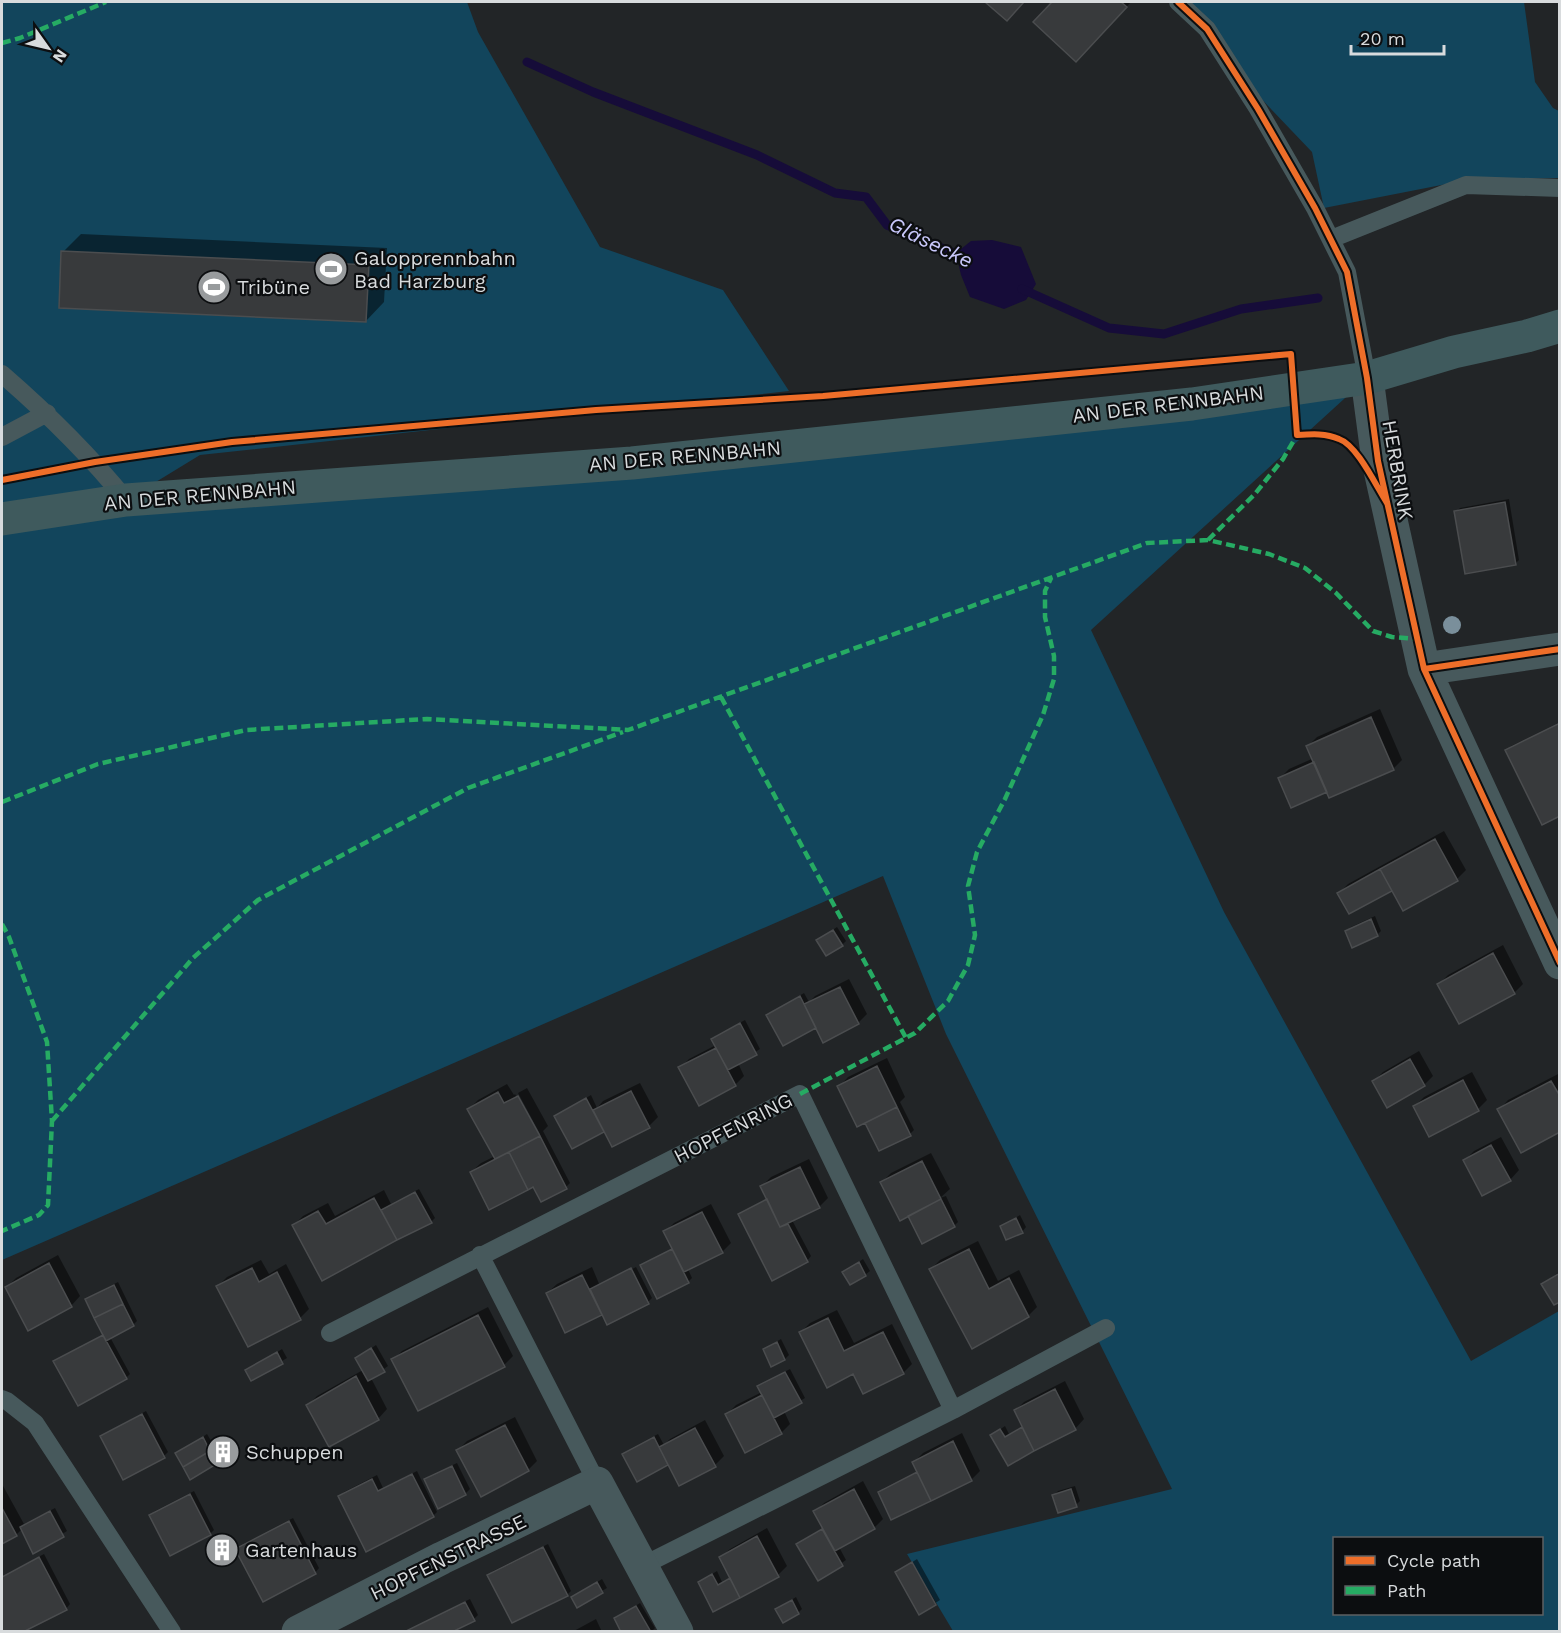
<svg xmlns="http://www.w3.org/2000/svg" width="1561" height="1633" font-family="'Work Sans',sans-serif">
	<rect width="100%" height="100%" fill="#222527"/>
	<!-- green -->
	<path fill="#12455c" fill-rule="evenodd" d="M 2,2 L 467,2 L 478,32 L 600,247 L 723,290 L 789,391 L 200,455 L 128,499 L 1367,378 L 1091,630 L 1224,912 L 1471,1361 L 1559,1311 L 1559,1631 L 953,1631 L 907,1554 L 1172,1489 L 946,1034 L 883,876 L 2,1260 ZM 1334,1538 L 1542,1538 L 1542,1614 L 1334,1614 Z
		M 1169,2 L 1524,2 L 1535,82 L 1553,108 L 1559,111 L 1559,178 L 1472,179 L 1324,208 L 1312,152 Z"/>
	<!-- water -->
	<path fill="#160c39" d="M 992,240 L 1021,247 L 1036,284 L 1026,300 L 1004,309 L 970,297 L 961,275 L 956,253 L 971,241 Z"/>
	<!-- shadow -->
	<path fill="#0007" d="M 987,2 L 1024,2 L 1007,19 Z
		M 1054,2 L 1131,2 L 1090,46 L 1035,22 Z
		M 81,234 L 387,248 L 384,302 L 366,321 L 63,252 Z
		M 1509,499 L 1519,560 L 1515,564 L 1456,512 L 1460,508 Z
		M 1380,709 L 1402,760 L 1393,769 L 1328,790 L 1280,778 L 1289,769 L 1314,758 L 1308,746 L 1317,737 Z
		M 1560,722 L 1560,814 L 1507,750 L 1511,746 Z
		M 1444,831 L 1466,870 L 1457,879 L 1393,889 L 1350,912 L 1339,893 L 1348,884 Z
		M 1375,916 L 1381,931 L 1377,935 L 1346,931 L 1351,927 Z
		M 837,927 L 846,941 L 842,945 L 818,940 Z
		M 1503,945 L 1523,984 L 1514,993 L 1439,984 L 1448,975 Z
		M 849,979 L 867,1014 L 858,1023 L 816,1026 L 767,1015 L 804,993 L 809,1002 L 815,996 Z
		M 745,1020 L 760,1049 L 738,1063 L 744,1076 L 735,1085 L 680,1068 L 689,1059 L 716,1045 L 713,1039 L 717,1035 Z
		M 1419,1051 L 1433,1076 L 1424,1085 L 1374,1081 L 1383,1072 Z
		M 887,1058 L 905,1097 L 900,1102 L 914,1130 L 910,1134 L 839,1087 L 848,1077 Z
		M 1472,1072 L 1487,1100 L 1478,1109 L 1415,1106 L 1424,1097 Z
		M 1560,1073 L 1560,1131 L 1499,1110 L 1508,1100 Z
		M 640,1083 L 658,1117 L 649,1126 L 603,1130 L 555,1116 L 591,1095 L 597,1108 L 603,1101 Z
		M 507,1084 L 514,1095 L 515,1094 L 537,1134 L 540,1134 L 518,1093 L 527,1088 L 548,1126 L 543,1131 L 570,1183 L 566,1187 L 534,1185 L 471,1172 L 481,1163 L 495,1156 L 469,1109 L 478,1100 Z
		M 1501,1137 L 1519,1170 L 1510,1180 L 1465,1160 L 1474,1151 Z
		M 931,1153 L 950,1189 L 940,1198 L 946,1196 L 958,1222 L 954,1226 L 882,1182 L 891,1173 Z
		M 809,1159 L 828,1198 L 819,1207 L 792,1220 L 811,1256 L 807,1261 L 740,1214 L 768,1198 L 762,1186 L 771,1177 Z
		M 419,1189 L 435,1218 L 431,1222 L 322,1279 L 293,1226 L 303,1216 L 328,1203 L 335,1216 L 384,1190 L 391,1204 Z
		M 711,1204 L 731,1243 L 722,1252 L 688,1269 L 692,1278 L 688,1282 L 642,1266 L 673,1248 L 665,1232 L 674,1223 Z
		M 1020,1215 L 1026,1227 L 1022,1232 L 1002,1226 Z
		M 978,1241 L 998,1281 L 1019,1270 L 1037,1307 L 1028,1316 L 931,1269 L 940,1260 Z
		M 58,1255 L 80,1296 L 71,1306 L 29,1329 L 7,1287 L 16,1278 Z
		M 863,1259 L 870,1271 L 865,1275 L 844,1272 Z
		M 261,1260 L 269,1274 L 286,1264 L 309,1309 L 300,1318 L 248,1345 L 218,1286 L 227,1277 Z
		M 592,1267 L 600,1286 L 636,1267 L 652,1298 L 648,1302 L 608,1323 L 603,1313 L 602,1314 L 547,1293 L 557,1284 Z
		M 1560,1271 L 1560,1300 L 1543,1285 Z
		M 118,1282 L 137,1321 L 133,1325 L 110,1337 L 130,1374 L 126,1378 L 55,1362 L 104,1334 L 87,1300 L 91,1296 Z
		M 488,1307 L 513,1356 L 504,1365 L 393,1360 L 402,1351 Z
		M 837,1310 L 854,1343 L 892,1324 L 912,1364 L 903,1373 L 854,1372 L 801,1332 L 810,1323 Z
		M 781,1339 L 789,1355 L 785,1359 L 764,1349 Z
		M 376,1345 L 388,1366 L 371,1378 L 387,1409 L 378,1419 L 308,1405 L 317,1396 L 363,1370 L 357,1358 Z
		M 282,1349 L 287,1358 L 252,1379 L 247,1371 Z
		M 790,1369 L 805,1398 L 784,1411 L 790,1424 L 781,1433 L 727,1414 L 736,1405 L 762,1392 L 759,1387 L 763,1383 Z
		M 1065,1381 L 1084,1419 L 1075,1429 L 1009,1464 L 992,1435 L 1005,1426 L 1009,1434 L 1023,1426 L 1015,1411 L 1024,1402 Z
		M 146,1411 L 168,1452 L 164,1456 L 102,1437 L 106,1433 Z
		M 515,1417 L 537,1461 L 528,1470 L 458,1450 L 467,1441 Z
		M 705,1420 L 724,1456 L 715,1465 L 669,1463 L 638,1480 L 624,1455 L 628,1450 L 658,1434 L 664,1445 L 670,1439 Z
		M 962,1433 L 980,1471 L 971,1480 L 892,1518 L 880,1492 L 884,1488 L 918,1471 L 914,1462 L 923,1453 Z
		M 207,1434 L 216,1449 L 231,1439 L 236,1448 L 217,1462 L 177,1454 Z
		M 457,1463 L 470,1489 L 465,1494 L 439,1507 L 425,1480 L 429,1476 Z
		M 417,1471 L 437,1512 L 433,1516 L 340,1496 L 344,1492 L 377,1475 L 383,1488 Z
		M 863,1481 L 883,1519 L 874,1528 L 839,1547 L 846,1560 L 818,1579 L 802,1540 L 823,1528 L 815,1512 L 824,1503 Z
		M 2,1484 L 24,1524 L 55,1508 L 67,1531 L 33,1552 L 22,1529 L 16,1535 L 2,1542 Z
		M 1075,1486 L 1080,1501 L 1076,1505 L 1054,1495 L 1058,1491 Z
		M 194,1491 L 214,1530 L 210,1534 L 151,1515 L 155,1511 Z
		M 293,1518 L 319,1568 L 315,1573 L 237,1550 L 241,1545 Z
		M 767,1528 L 787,1566 L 778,1575 L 739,1597 L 699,1582 L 717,1571 L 722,1582 L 731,1577 L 720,1558 L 730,1549 Z
		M 226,1540 L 232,1543 L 233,1552 L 228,1557 L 217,1548 Z
		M 548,1544 L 571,1591 L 567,1595 L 489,1575 L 493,1571 Z
		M 44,1554 L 70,1604 L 66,1609 L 3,1632 L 2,1576 Z
		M 917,1559 L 940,1600 L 920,1613 L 897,1572 Z
		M 602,1579 L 607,1588 L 578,1605 L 573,1597 Z
		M 796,1597 L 802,1609 L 798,1613 L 777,1609 Z
		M 470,1599 L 478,1615 L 474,1619 L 449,1632 L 402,1632 Z
		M 640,1603 L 655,1628 L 651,1632 L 622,1632 L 616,1618 Z
		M 596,1619 L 602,1632 L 572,1632 Z"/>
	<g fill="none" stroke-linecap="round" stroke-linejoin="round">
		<!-- stream -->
		<path stroke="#160c39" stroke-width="9" d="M 527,62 L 593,92 L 757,155 L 835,193 L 866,197 L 887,225 L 965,258
			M 1022,289 L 1109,328 L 1164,334 L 1241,309 L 1318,298"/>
	</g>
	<!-- building -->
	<path fill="#383a3c" stroke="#4b4d4f" stroke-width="1.5" d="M 985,2 L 1024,2 L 1007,21 Z
		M 1052,2 L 1121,2 L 1127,7 L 1076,62 L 1033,22 Z
		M 61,251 L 369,265 L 366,322 L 59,308 Z
		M 1505,502 L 1516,565 L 1465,574 L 1454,511 Z
		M 1371,717 L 1394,770 L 1329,798 L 1306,746 Z
		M 1560,723 L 1560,816 L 1542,825 L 1505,750 Z
		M 1314,762 L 1327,792 L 1291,808 L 1278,778 Z
		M 1435,839 L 1458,881 L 1403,911 L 1380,869 Z
		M 1380,869 L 1392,891 L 1349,914 L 1337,893 Z
		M 1371,919 L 1378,936 L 1352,948 L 1345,931 Z
		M 833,930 L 843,946 L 826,956 L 816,940 Z
		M 1493,953 L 1515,994 L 1459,1024 L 1437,984 Z
		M 840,987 L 859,1024 L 823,1043 L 804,1004 Z
		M 800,996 L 816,1028 L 783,1046 L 766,1015 Z
		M 740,1023 L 757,1055 L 728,1070 L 711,1039 Z
		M 716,1048 L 736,1086 L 699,1106 L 678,1067 Z
		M 1410,1059 L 1425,1086 L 1387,1108 L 1372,1081 Z
		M 877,1066 L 897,1107 L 857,1127 L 837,1086 Z
		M 1463,1080 L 1479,1111 L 1429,1137 L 1413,1106 Z
		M 1551,1081 L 1560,1096 L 1560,1132 L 1521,1153 L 1497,1109 Z
		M 631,1091 L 650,1128 L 612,1147 L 593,1110 Z
		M 498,1092 L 504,1103 L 518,1096 L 540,1136 L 495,1159 L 467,1109 Z
		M 586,1098 L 604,1132 L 572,1149 L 554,1116 Z
		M 897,1107 L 911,1136 L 879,1151 L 865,1123 Z
		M 540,1136 L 567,1189 L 541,1202 L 533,1187 L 528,1190 L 509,1152 Z
		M 1491,1145 L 1511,1181 L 1482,1196 L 1463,1160 Z
		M 509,1152 L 528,1190 L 489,1210 L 470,1172 Z
		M 922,1161 L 941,1199 L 900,1221 L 880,1182 Z
		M 800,1167 L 820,1208 L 780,1227 L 760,1186 Z
		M 415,1192 L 432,1223 L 397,1240 L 381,1210 Z
		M 374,1198 L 397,1240 L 322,1281 L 292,1225 L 318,1211 L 326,1224 Z
		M 767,1199 L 780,1227 L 788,1224 L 808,1262 L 772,1281 L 738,1214 Z
		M 941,1199 L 955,1227 L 922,1244 L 908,1216 Z
		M 702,1212 L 723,1253 L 684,1272 L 663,1231 Z
		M 1016,1218 L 1023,1233 L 1006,1240 L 1000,1226 Z
		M 672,1249 L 689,1283 L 657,1299 L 640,1265 Z
		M 969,1249 L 989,1289 L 1009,1278 L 1029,1317 L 972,1349 L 929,1269 Z
		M 859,1262 L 866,1276 L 850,1285 L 842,1272 Z
		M 49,1263 L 72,1307 L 28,1331 L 5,1287 Z
		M 252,1268 L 259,1282 L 277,1272 L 301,1320 L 248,1347 L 216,1286 Z
		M 631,1268 L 649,1304 L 607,1325 L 590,1289 Z
		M 1560,1273 L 1560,1302 L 1554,1305 L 1541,1284 Z
		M 582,1275 L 602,1315 L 565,1333 L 546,1293 Z
		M 114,1285 L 123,1304 L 94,1318 L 85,1299 Z
		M 123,1304 L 134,1326 L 106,1341 L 94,1318 Z
		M 478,1315 L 505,1367 L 418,1411 L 391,1359 Z
		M 828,1318 L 844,1351 L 883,1332 L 904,1374 L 863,1394 L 853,1374 L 827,1388 L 799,1332 Z
		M 103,1335 L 127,1379 L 78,1406 L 53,1361 Z
		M 777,1342 L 785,1360 L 771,1367 L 763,1349 Z
		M 371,1348 L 385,1372 L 368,1381 L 355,1358 Z
		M 277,1352 L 283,1364 L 251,1381 L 245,1370 Z
		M 785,1372 L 802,1403 L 774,1418 L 757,1386 Z
		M 356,1376 L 379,1420 L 329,1447 L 306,1405 Z
		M 1055,1389 L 1076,1430 L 1034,1451 L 1014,1410 Z
		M 762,1395 L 782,1434 L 745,1453 L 725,1414 Z
		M 142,1414 L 165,1458 L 123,1480 L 100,1436 Z
		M 505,1425 L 529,1471 L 481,1497 L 456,1450 Z
		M 1022,1427 L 1034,1451 L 1008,1466 L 990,1435 L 1000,1429 L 1005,1437 Z
		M 695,1428 L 716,1467 L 679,1486 L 659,1447 Z
		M 203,1437 L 210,1451 L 183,1467 L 175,1453 Z
		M 654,1437 L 668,1465 L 637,1482 L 622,1454 Z
		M 953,1441 L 972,1481 L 931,1501 L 912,1462 Z
		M 226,1442 L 233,1453 L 219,1462 L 212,1450 Z
		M 210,1451 L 218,1463 L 190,1480 L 183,1467 Z
		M 452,1466 L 466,1495 L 438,1509 L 424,1479 Z
		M 917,1472 L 931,1501 L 891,1520 L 878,1492 Z
		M 412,1474 L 434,1517 L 366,1552 L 338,1496 L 372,1479 L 378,1491 Z
		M 854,1489 L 875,1529 L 835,1551 L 813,1511 Z
		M 1071,1489 L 1077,1507 L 1058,1513 L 1052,1495 Z
		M 190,1494 L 211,1535 L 170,1556 L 149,1515 Z
		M 2,1508 L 17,1536 L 2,1544 Z
		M 50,1511 L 64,1537 L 33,1554 L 20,1527 Z
		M 289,1521 L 316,1574 L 263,1602 L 235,1549 Z
		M 822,1529 L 843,1566 L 818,1581 L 796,1544 Z
		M 757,1536 L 779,1577 L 740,1598 L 719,1557 Z
		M 221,1544 L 229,1547 L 230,1553 L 229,1558 L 221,1562 L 213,1556 L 215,1547 Z
		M 543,1547 L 568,1596 L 512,1623 L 487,1575 Z
		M 39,1557 L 67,1610 L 23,1632 L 2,1632 L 2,1577 Z
		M 912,1562 L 936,1605 L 919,1615 L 895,1572 Z
		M 712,1574 L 718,1585 L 730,1578 L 740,1598 L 713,1612 L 698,1582 Z
		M 597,1582 L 603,1593 L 577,1608 L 571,1597 Z
		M 792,1600 L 799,1614 L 783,1623 L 775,1609 Z
		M 465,1602 L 475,1621 L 452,1632 L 404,1632 Z
		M 636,1606 L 651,1632 L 621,1632 L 614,1618 Z"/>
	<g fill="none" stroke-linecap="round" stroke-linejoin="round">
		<!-- lane -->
		<path stroke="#47595c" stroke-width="18" d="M 1178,2 L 1207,29 L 1258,109 L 1315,208 L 1347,272 L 1367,378
			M 1331,239 L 1466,185 L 1560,188
			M 2,374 C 47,413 88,453 126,500
			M 2,437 L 47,413
			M 480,1255 L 597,1483
			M 330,1333 L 800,1094 L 953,1410 L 642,1566
			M 2,1399 L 7,1401 L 35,1423 L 172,1632
			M 953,1410 L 1106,1328"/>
		<!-- street -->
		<path stroke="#47595c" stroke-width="33" d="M 1367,378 L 1378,461 L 1424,669 L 1560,963
			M 1424,669 L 1560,649
			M 298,1632 L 442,1558 L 597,1483 L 677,1632"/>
		<!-- secondary -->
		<path stroke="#3f5a5d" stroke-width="33" d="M 2,519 L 126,500 L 632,463 L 1192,404 L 1367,378 L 1454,352 L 1527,336 L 1560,326"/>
		<!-- quiet -->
		<path stroke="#26ab63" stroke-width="4.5" stroke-dasharray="9 4.5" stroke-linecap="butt" d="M 2,43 L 20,38 L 106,2
			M 1208,540 L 1254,495 L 1283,459 L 1297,435
			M 721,697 L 906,1038
			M 2,802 L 98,764 L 246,730 L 427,719 L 628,730 L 1147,543 L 1208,540 L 1269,554 L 1305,568 L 1336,593 L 1373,631 L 1392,637 L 1417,639
			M 2,924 L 9,937 L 47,1042 L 52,1121 L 48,1205 L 39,1215 L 2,1231
			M 800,1094 L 915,1033 L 948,1001 L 968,965 L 975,935 L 968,886 L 977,852 L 1005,799 L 1043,715 L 1054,679 L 1054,656 L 1045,617 L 1045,591 L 1051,578
			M 52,1121 L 193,958 L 258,900 L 468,788 L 623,732"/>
		<!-- cycleway casing -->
		<g stroke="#0c0e10" stroke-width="10">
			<path id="cycleway" d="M 1178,2 L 1207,29 L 1258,109 L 1315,208 L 1347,272 L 1367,378 L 1378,461 L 1424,669 L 1560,963
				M 2,480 L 95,462 L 232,442 L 596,410 L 823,396 L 1291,354 L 1297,435 C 1312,434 1326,433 1339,439 C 1357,445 1376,486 1387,503
				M 1424,669 L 1560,649"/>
		</g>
		<!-- cycleway -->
		<use href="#cycleway" stroke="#ee6e29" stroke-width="6"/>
	</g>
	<!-- trees -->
	<circle fill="#7a8f9b" cx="1452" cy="625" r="9"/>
	<!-- icons -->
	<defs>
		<g id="stadium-disc" transform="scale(1.725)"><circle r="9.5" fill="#989b9d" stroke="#0c0e10"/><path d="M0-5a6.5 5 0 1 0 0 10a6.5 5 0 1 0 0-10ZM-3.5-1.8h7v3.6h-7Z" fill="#fff"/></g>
		<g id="building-disc" transform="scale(1.725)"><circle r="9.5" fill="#989b9d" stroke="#0c0e10"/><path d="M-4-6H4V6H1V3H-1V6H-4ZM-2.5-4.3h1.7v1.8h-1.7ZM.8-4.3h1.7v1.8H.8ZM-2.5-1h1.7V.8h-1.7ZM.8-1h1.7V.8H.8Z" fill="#fff"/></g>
	</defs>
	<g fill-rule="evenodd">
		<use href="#stadium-disc" x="331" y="269"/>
		<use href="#stadium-disc" x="214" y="287"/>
		<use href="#building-disc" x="223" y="1452"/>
		<use href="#building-disc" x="222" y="1550"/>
	</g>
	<g text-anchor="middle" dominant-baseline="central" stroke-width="4.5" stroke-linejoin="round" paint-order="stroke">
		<!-- poi labels -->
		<g font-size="20" fill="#d8dbdd" stroke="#0c0e10" text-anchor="start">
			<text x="354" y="258">Galopprennbahn<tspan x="354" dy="23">Bad Harzburg</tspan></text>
			<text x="237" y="287">Tribüne</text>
			<text x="246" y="1452">Schuppen</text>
			<text x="245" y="1550">Gartenhaus</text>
		</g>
		<!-- street labels -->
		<g font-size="20" fill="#d8dbdd" stroke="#0c0e10">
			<text transform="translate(1168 404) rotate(-7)">AN DER RENNBAHN</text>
			<text transform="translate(685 456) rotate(-5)">AN DER RENNBAHN</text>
			<text transform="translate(1398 470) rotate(80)">HERBRINK</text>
			<text transform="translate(200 495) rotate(-5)">AN DER RENNBAHN</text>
			<text transform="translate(733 1128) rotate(-27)">HOPFENRING</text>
			<text transform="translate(448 1557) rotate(-26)">HOPFENSTRASSE</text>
		</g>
		<!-- water labels -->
		<g font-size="21" font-style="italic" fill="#c9c8fb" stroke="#0c0e10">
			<text transform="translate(931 242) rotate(26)">Gläsecke</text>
		</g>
	</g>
	<!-- border -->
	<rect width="1561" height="1633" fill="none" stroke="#d8dbdd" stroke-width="6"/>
	<!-- legend -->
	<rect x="1333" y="1537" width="210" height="78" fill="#0c0e10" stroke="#5e6062" stroke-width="1.5"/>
	<rect x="1345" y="1556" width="30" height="9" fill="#ee6e29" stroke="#5e6062" stroke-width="1.5"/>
	<text x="1387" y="1567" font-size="18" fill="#d8dbdd">Cycle path</text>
	<rect x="1345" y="1586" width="30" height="9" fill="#26ab63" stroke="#5e6062" stroke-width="1.5"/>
	<text x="1387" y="1597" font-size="18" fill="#d8dbdd">Path</text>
	<!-- north arrow -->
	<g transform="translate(48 48) rotate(124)" stroke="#0c0e10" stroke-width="4.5" paint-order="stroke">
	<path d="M0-4.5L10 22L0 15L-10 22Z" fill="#d8dbdd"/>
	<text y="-9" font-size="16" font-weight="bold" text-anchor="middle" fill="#d8dbdd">N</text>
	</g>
	<!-- scale -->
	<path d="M1351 45v9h93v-9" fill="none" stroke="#d8dbdd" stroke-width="3"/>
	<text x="1360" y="45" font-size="18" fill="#d8dbdd" stroke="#0c0e10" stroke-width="4.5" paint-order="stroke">20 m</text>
</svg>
